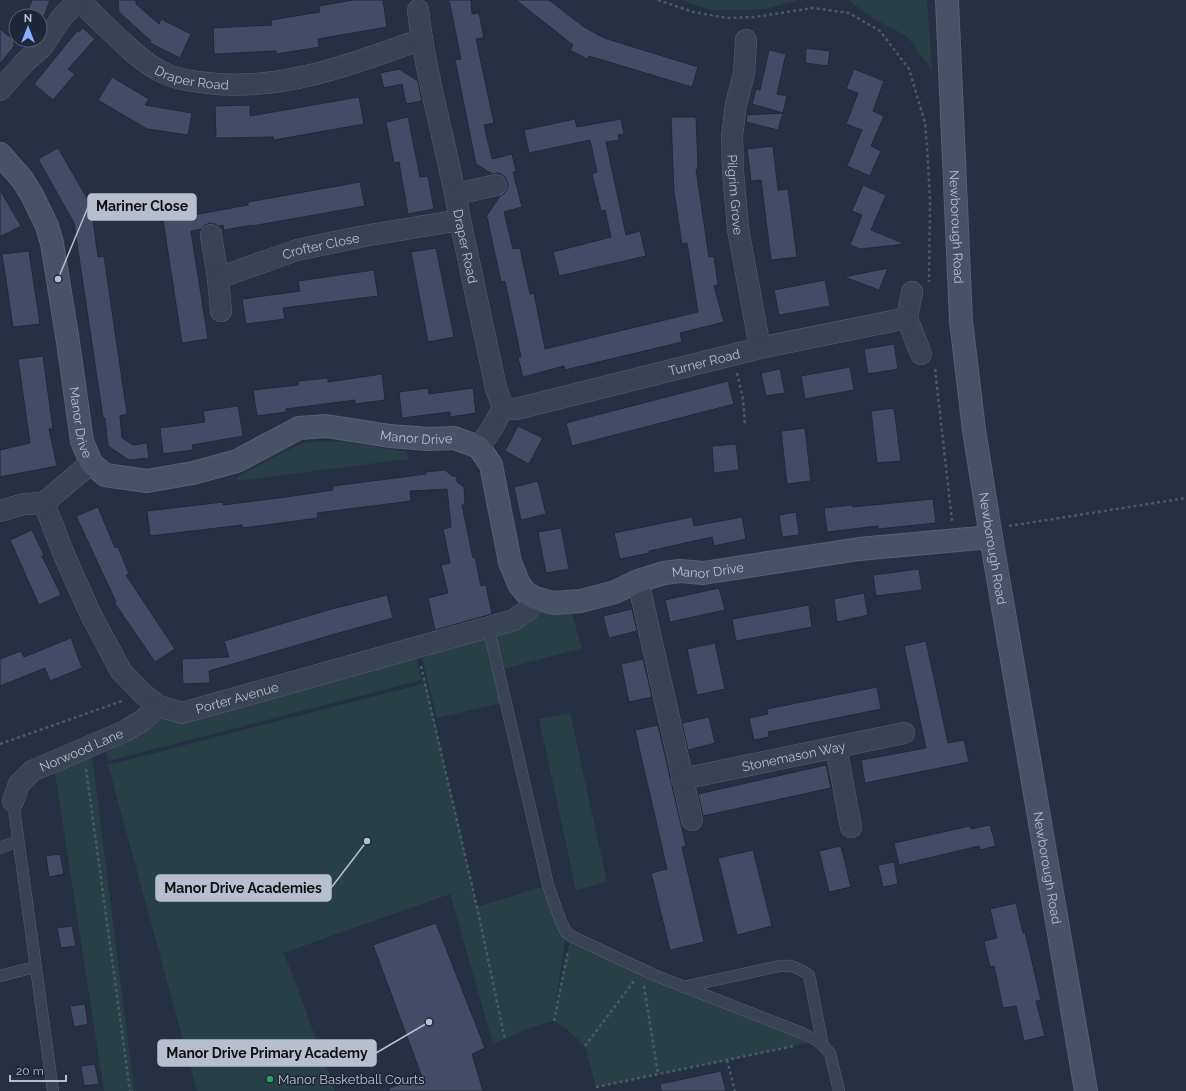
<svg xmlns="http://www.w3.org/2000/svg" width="1186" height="1091" font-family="Raleway,sans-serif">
	<rect width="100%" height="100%" fill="#253045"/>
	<!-- green -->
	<path fill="#274046" d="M 681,0 L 798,0 L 765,9 L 711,10 Z
		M 848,0 L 927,0 L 932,70 L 907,36 L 874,19 Z
		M 326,441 L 347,442 L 407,452 L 408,459 L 237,481 L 237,477 L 283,452 L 303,443 Z
		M 542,611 L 572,614 L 582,648 L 503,669 L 510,701 L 437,718 L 420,650 L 531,612 Z
		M 416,657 L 422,680 L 108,761 L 104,745 L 158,715 Z
		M 426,683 L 477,907 L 548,885 L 566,932 L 555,1011 L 571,936 L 818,1041 L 596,1087 L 585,1046 L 567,1029 L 554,1021 L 535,1026 L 493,1044 L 450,894 L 283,953 L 292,973 L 335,1091 L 197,1091 L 108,765 Z
		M 570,713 L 607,882 L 576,890 L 539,719 Z
		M 92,755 L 134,1091 L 104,1091 L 54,767 Z"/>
	<!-- building -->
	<path fill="#414d66" stroke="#20293c" d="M 32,0 L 50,0 L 44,16 L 26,16 Z
		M 118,0 L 136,0 L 136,4 L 159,24 L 161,19 L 191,34 L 180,58 L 150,43 L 151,41 L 119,12 Z
		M 353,0 L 383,0 L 387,27 L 318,39 L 319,47 L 277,54 L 276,51 L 214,54 L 213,28 L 272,25 L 271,20 L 320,12 L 319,6 Z
		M 449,0 L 471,0 L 472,14 L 479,13 L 484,38 L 476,39 L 494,123 L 484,125 L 492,159 L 512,154 L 516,171 L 513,172 L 522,207 L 504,212 L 513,249 L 520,248 L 530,294 L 534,293 L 545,349 L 698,312 L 687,243 L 682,244 L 674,192 L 671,117 L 696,117 L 698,169 L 696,169 L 709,257 L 714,256 L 718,285 L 714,286 L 724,322 L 680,333 L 682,342 L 565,370 L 564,366 L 523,377 L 518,358 L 521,357 L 505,281 L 501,282 L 487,217 L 486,217 L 500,196 L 504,194 L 507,189 L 508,184 L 505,177 L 499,173 L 492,174 L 476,164 L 455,60 L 461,59 Z
		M 516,0 L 549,0 L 584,27 L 604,38 L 698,67 L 692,87 L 589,56 L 587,59 L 570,50 L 573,45 Z
		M 83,28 L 95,39 L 68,69 L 75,74 L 53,100 L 34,84 L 77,31 L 79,32 Z
		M 0,29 L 14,40 L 14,46 L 0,64 Z
		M 806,48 L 830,51 L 828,66 L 805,63 Z
		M 769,50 L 786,54 L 777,94 L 787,96 L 783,113 L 752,104 L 756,89 L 760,90 Z
		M 399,69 L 418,81 L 422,101 L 406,104 L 402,84 L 384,88 L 380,73 Z
		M 854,69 L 884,81 L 873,111 L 884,116 L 871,146 L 881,151 L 870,176 L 847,166 L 862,130 L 846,124 L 858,93 L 846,89 Z
		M 112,77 L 149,99 L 145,105 L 192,113 L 188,135 L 147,129 L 98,100 Z
		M 359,97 L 364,124 L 274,140 L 273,137 L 216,138 L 215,106 L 250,105 L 250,116 Z
		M 783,113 L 778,130 L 746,122 L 747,115 Z
		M 408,117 L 420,177 L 428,176 L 434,209 L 408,214 L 399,162 L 394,163 L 386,122 Z
		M 575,119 L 577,127 L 621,119 L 624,134 L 618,135 L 619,140 L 606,142 L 626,235 L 640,231 L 646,256 L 559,276 L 553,252 L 611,237 L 605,210 L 601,211 L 596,190 L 592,174 L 597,172 L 590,140 L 529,153 L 524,130 Z
		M 773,146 L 778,190 L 788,189 L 797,257 L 771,260 L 761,180 L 751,181 L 747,149 Z
		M 58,148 L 91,205 L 98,257 L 104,256 L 127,414 L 120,416 L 122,438 L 133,445 L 147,443 L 149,458 L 129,460 L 108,446 L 105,418 L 103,418 L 74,223 L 38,159 Z
		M 360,182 L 365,206 L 252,226 L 252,225 L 224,230 L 223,225 L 218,226 L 215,224 L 209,223 L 204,226 L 201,229 L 191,231 L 208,339 L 182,343 L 161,207 L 186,204 L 188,216 L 248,205 L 248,202 Z
		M 863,185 L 886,195 L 871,230 L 905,244 L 860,249 L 850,245 L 862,215 L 852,211 Z
		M 0,190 L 21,226 L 0,237 Z
		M 436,248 L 454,337 L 428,342 L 411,252 Z
		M 29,251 L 40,324 L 13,327 L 2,254 Z
		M 888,268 L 879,290 L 844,277 Z
		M 374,270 L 378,296 L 283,308 L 285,319 L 246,324 L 242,299 L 300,291 L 298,281 Z
		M 825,280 L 830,306 L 779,315 L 774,290 Z
		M 894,344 L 898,369 L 868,374 L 864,349 Z
		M 43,356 L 53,429 L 49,429 L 57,466 L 0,477 L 0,450 L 30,443 L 18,359 Z
		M 850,367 L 854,390 L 805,399 L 801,376 Z
		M 780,369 L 785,393 L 766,396 L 761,373 Z
		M 382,374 L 385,400 L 355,404 L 355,400 L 286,409 L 286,412 L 257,416 L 253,390 L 298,385 L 298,381 L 328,378 L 328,382 Z
		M 728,381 L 734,404 L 572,446 L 566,423 Z
		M 428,388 L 429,394 L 473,388 L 476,413 L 450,417 L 450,412 L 402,418 L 399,392 Z
		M 238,406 L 243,436 L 192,445 L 193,450 L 163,454 L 160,428 L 205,422 L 203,411 Z
		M 894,408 L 901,461 L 877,463 L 871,411 Z
		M 518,426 L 543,438 L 529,464 L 505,451 Z
		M 805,428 L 811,481 L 787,484 L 781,431 Z
		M 736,444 L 739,470 L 714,473 L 712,446 Z
		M 445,470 L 452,476 L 456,476 L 457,482 L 464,487 L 465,505 L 462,505 L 473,558 L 475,557 L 481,586 L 486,585 L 492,614 L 435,630 L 428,598 L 448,593 L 441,565 L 450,563 L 443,529 L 451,527 L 447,489 L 410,491 L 411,501 L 317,513 L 318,518 L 243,528 L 242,525 L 150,536 L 147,511 L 223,502 L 223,505 L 286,497 L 333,490 L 333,486 L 426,474 L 425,472 Z
		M 538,481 L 546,514 L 521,520 L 514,487 Z
		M 933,499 L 936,523 L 878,529 L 878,526 L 827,532 L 824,508 L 853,505 L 853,507 Z
		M 98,507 L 115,548 L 118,547 L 129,574 L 126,575 L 175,649 L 155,662 L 114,602 L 116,602 L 76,516 Z
		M 796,512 L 799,535 L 782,537 L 779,515 Z
		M 692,517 L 694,526 L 742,517 L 746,539 L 714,546 L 712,537 L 649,551 L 649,553 L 620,559 L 614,533 Z
		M 561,528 L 569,569 L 546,573 L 538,532 Z
		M 32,530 L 44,555 L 42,556 L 61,595 L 39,605 L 10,540 Z
		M 919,569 L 922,590 L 876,596 L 873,575 Z
		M 719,588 L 725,610 L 670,622 L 665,600 Z
		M 864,593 L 868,615 L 837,622 L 834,599 Z
		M 387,595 L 393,618 L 335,634 L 209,671 L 210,683 L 183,684 L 182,659 L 229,657 L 224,641 L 328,610 Z
		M 809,605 L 812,627 L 736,641 L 732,619 Z
		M 632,609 L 637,631 L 609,638 L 603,616 Z
		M 71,638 L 82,668 L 50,681 L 45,668 L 0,686 L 0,659 L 21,651 L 24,657 Z
		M 926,641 L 948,743 L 964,740 L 969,762 L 865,783 L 861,760 L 926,748 L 904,646 Z
		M 715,643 L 725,689 L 697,695 L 687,649 Z
		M 643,659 L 652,697 L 629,702 L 621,664 Z
		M 877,687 L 881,709 L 768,732 L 769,737 L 754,740 L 749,718 L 768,714 L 767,709 Z
		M 709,717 L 715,743 L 688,750 L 682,723 Z
		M 658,725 L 686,846 L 682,847 L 704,942 L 670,950 L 651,873 L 667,869 L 635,730 Z
		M 826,765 L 831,788 L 703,816 L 698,794 Z
		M 990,825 L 996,846 L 980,850 L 979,846 L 899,865 L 894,843 L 970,826 L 971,829 Z
		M 841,846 L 851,887 L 829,892 L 819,851 Z
		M 753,850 L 772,926 L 737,935 L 718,858 Z
		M 60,854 L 64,874 L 49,877 L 46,856 Z
		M 894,862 L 898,884 L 883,887 L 878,865 Z
		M 1016,903 L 1023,933 L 1025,932 L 1041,1000 L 1036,1001 L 1045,1036 L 1024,1041 L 1016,1006 L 1003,1008 L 994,966 L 990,967 L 984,941 L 997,938 L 990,909 Z
		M 436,923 L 485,1048 L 472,1054 L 483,1091 L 389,1091 L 389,1088 L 422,1077 L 373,945 Z
		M 72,926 L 76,946 L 61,948 L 57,928 Z
		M 85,1004 L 88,1024 L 74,1027 L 70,1006 Z
		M 95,1064 L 99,1084 L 84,1086 L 81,1066 Z
		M 721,1071 L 726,1091 L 661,1091 L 660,1084 Z"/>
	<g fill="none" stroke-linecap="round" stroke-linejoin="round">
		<!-- lane casing -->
		<g stroke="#586072" stroke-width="12">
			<path id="lane" d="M 482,629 L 489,635 L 492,643 L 548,885 L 561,922 L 566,932 L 571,936 L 654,975 L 802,1033 L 818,1041 L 830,1053 L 839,1091
				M 13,801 L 53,1091
				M 0,848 L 18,841
				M 0,976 L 35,967
				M 683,987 L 775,967 C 790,964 795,966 809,975 L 823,1046"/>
		</g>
		<!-- street casing -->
		<g stroke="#586072" stroke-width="22">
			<g id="street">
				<path id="s1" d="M 79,0 C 92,13 105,26 118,38 C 131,50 143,62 158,70 C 174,79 190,81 207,83 C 281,92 353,64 422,39"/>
				<path id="s2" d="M 418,10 C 426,81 448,150 460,220 L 496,388 L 503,408 L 491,430 L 479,447"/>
				<path id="s3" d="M 746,40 L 744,74 L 736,104 L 732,136 L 733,171 L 738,229 L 760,348"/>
				<path d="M 0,90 L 25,62 L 42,47 L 62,17 L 79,0"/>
				<path d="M 456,194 L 496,185"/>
				<path d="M 211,235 L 218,278"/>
				<path d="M 912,292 L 907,318 L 921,354"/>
				<path id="s4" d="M 221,311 L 218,278 L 297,250 L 364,236 L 460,220"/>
				<path id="s5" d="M 503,408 L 516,409 L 760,348 L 907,318"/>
				<path id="s6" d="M 44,503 L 65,557 L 91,615 L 121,671 L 143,694 L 159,706 L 182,713 L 514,620 L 529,609 L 535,598"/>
				<path d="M 0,511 L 24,504 L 44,503 L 91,463"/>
				<path d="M 638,581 L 692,820"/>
				<path d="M 836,747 L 851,827"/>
				<path id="s7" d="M 682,779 L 904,733"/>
				<path id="s8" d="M 13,801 L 19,784 L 32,771 L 125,731 L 143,720 L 159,706"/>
			</g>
		</g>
		<!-- secondary casing -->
		<g stroke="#586072" stroke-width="24">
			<g id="secondary">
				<path id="s9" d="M 947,0 L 961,321 L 974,430 L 991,537 L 1086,1091"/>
				<path id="s10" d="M 0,154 L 22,179 L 32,195 L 47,226 L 52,243 L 68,342 L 82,441 L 91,463 L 105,475 L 147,481 L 193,473 L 237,461 L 299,428 L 326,426 L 390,436 L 429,439 L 454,438 L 479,447 L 491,465 L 510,562 L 519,584 L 526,593 L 535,598 L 554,603 L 581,601 L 615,592 L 638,581 L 664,573 L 680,571 L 703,573 L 859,549 L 991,537"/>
			</g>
		</g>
		<!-- path -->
		<path stroke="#455d62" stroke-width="2.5" stroke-dasharray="3 3" stroke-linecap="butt" d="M 658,0 L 693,12 L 728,18 L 755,17 L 813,8 L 849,13 L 880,31 L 909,69 L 925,123 L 928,162 L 930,201 L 929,282
			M 935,369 L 952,521
			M 737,373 L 743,399 L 745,424
			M 1009,526 L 1186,498
			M 421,666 L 477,907 L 505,1040
			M 0,744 L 122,701
			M 86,769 L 130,1091
			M 644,986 L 658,1074
			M 554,1021 L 568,951
			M 585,1046 L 634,981
			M 727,1060 L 735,1091
			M 596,1087 L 794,1046"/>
		<!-- lane -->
		<use href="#lane" stroke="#394355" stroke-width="11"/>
		<!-- street -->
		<use href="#street" stroke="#394355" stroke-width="21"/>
		<!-- secondary -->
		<use href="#secondary" stroke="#475168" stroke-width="22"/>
	</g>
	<!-- markers -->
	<circle fill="#2e9e5b" stroke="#1e273a" stroke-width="1.5" cx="270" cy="1079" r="4"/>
	<g text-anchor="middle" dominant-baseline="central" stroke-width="3" stroke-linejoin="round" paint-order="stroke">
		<!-- street labels -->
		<g font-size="13" fill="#b7bece" stroke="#1e273a">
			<text stroke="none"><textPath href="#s1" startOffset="141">Draper Road</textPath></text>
			<text stroke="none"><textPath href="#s3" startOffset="156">Pilgrim Grove</textPath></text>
			<text stroke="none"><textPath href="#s9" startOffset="227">Newborough Road</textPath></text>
			<text stroke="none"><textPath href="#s2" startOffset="241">Draper Road</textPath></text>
			<text stroke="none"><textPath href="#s4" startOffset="141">Crofter Close</textPath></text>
			<text stroke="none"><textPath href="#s5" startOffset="207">Turner Road</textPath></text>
			<text stroke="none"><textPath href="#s10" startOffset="286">Manor Drive</textPath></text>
			<text stroke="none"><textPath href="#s10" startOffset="670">Manor Drive</textPath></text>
			<text stroke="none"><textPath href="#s9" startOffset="551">Newborough Road</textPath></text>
			<text stroke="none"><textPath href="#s10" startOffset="1079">Manor Drive</textPath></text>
			<text stroke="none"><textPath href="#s6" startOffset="318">Porter Avenue</textPath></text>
			<text stroke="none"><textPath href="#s8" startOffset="90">Norwood Lane</textPath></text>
			<text stroke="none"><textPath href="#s7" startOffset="114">Stonemason Way</textPath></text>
			<text stroke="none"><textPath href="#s9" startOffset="875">Newborough Road</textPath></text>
		</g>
		<!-- poi labels -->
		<g font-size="13" fill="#b7bece" stroke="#1e273a" text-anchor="start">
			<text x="278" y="1079">Manor Basketball Courts</text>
		</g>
	</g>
	<!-- callouts -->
	<path fill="none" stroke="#b7bece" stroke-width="1.5" d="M58 279L88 207M367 841L331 888M429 1022L376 1053"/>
	<g fill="#b7bece" stroke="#1e273a" stroke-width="1.5">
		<circle cx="58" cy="279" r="4"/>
		<circle cx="367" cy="841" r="4"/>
		<circle cx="429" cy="1022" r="4"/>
	</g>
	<g fill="#b7bece" stroke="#b7bece" stroke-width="1.5">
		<rect x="88" y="194" width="108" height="26" rx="4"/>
		<rect x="156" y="875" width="175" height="26" rx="4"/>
		<rect x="158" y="1040" width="218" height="26" rx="4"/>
	</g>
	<g font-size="14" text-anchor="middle" font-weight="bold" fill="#111">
		<text x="142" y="211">Mariner Close</text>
		<text x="243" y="893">Manor Drive Academies</text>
		<text x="267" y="1058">Manor Drive Primary Academy</text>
	</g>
	<!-- north arrow -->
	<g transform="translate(28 28)"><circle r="19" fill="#1e273a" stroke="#5b6375"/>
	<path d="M0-3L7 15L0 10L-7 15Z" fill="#8bafff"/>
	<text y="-6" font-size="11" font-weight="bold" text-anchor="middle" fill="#b7bece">N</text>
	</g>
	<!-- scale -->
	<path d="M10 1075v6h56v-6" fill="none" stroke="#b7bece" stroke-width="2"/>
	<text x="16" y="1075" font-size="12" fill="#b7bece" stroke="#1e273a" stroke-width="3" paint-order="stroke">20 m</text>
</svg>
